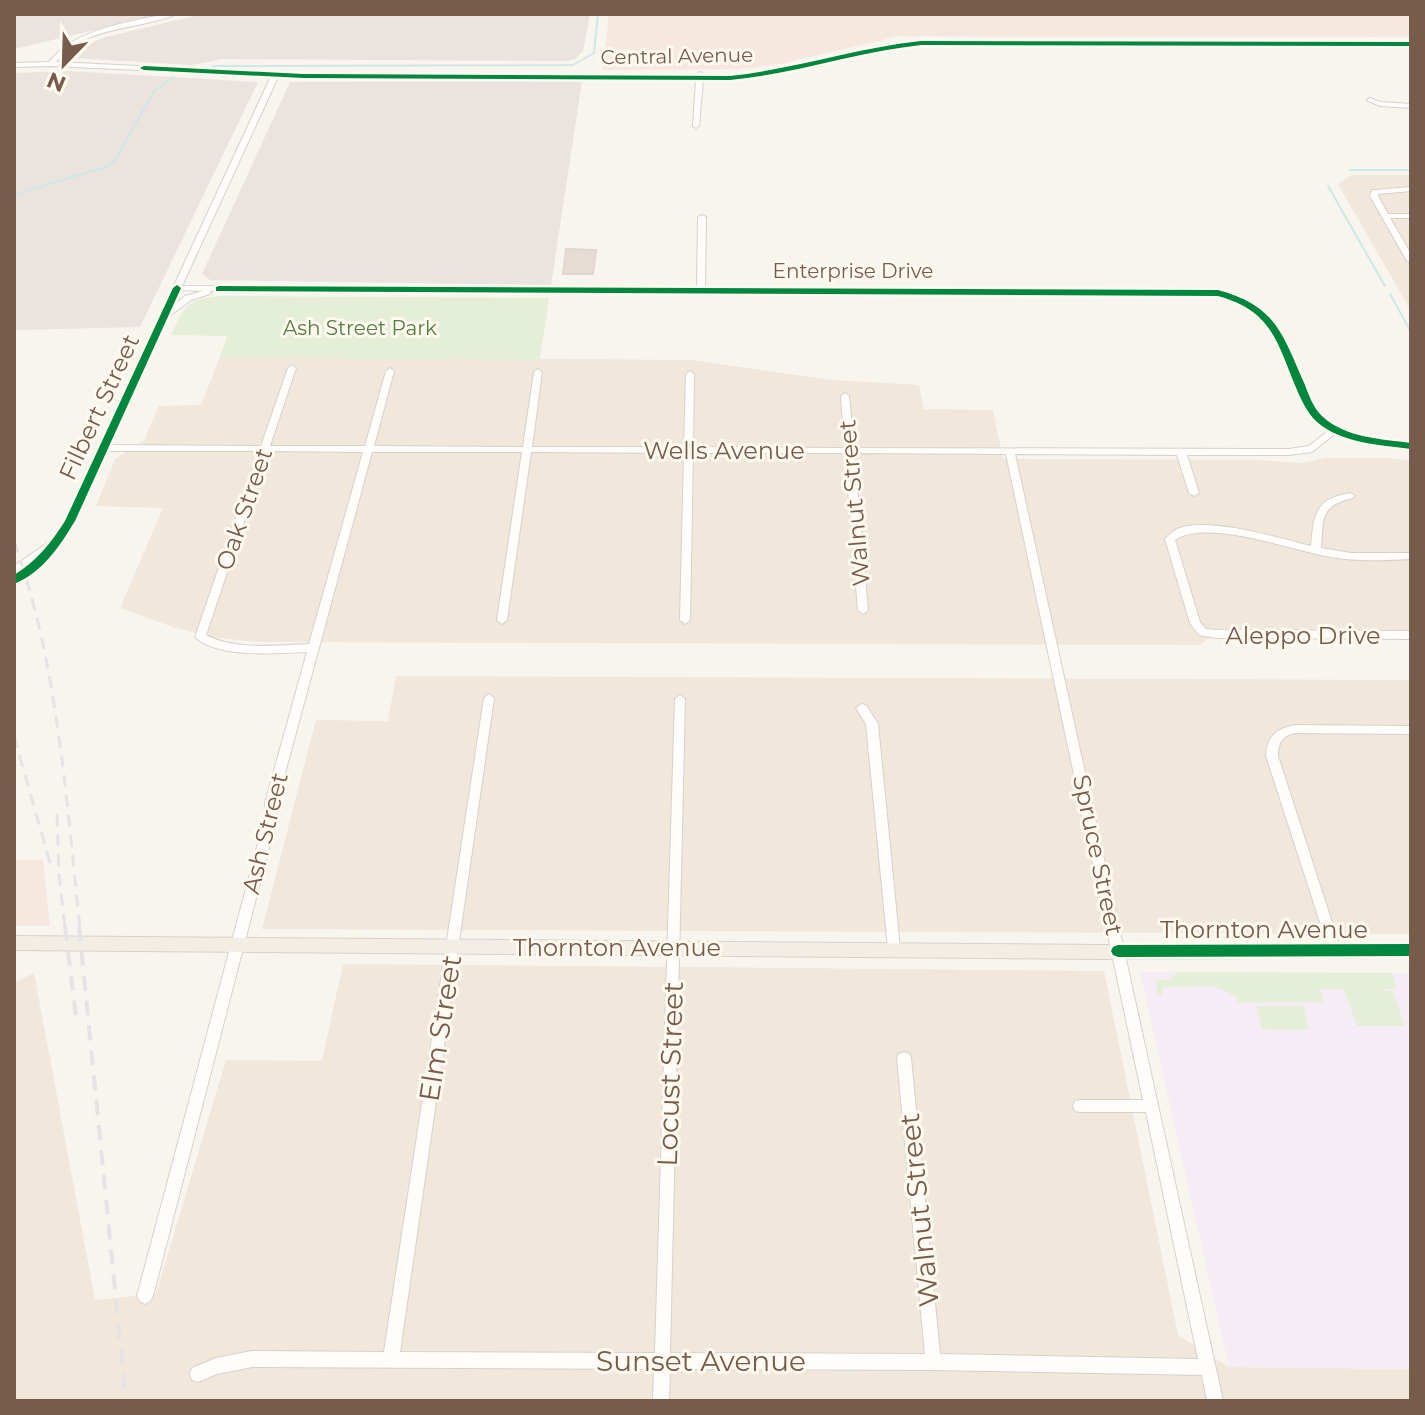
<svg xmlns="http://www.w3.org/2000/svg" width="1425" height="1415" font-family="Montserrat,sans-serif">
	<rect width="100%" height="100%" fill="#f8f4ee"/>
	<!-- residential -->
	<path fill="#f1e7db" d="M 1352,175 L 1411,175 L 1411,311 L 1338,184 Z
		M 220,357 L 691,360 L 831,380 L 919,385 L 924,409 L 993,410 L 1003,459 L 1257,460 L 1301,463 L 1326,458 L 1390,458 L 1411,461 L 1411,630 L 1220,629 L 1200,645 L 256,642 L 213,637 L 176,628 L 120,608 L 163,508 L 96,506 L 115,459 L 144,440 L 159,406 L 201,405 Z
		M 396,676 L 1411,680 L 1411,934 L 262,929 L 316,720 L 388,721 Z
		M 343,964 L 1104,971 L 1178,1335 L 1229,1367 L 1411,1369 L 1411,1401 L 14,1401 L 14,983 L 34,973 L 95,1300 L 156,1294 L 226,1060 L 322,1061 Z"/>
	<!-- commercial -->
	<path fill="#f6e7df" d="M 609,14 L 1411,14 L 1411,37 L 899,36 L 780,64 L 741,69 L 603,70 Z
		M 14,860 L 43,860 L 50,926 L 14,926 Z"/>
	<!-- industrial -->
	<path fill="#ebe4de" d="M 14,14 L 163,14 L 14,49 Z
		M 203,14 L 590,14 L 583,51 L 575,59 L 565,61 L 222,59 L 192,65 L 72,58 L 68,55 L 102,38 Z
		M 69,71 L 258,82 L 140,327 L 14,330 L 14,73 Z
		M 582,81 L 551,285 L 210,280 L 202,274 L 290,82 Z"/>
	<!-- education -->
	<path fill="#f5ecf5" d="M 1140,972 L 1411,973 L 1411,1369 L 1229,1367 Z"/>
	<!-- green -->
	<path fill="#e5efd8" d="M 220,296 L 549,298 L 540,360 L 220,357 L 227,336 L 171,335 C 186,305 185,300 220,296 Z
		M 1178,972 L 1392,973 L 1397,989 L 1377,990 L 1393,991 L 1405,1026 L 1357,1026 L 1344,989 L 1320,989 L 1323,1002 L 1237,1003 L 1238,997 L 1213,986 L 1163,987 L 1162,995 L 1158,995 L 1155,979 L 1168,981 Z
		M 1256,1006 L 1303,1006 L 1309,1030 L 1262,1029 Z"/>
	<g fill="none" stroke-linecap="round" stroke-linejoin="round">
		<!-- stream -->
		<path stroke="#cee7e9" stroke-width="2" d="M 213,66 L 573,65 L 594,53 L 598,14
			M 1350,170 L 1411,170
			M 1328,186 L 1385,286
			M 14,195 L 108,166 L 116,159 L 154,91 L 174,77
			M 1390,294 L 1411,332"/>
	</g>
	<!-- building -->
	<path fill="#e5ddd5" stroke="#e1d7d0" stroke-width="2" d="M 566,249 L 596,250 L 593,274 L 563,274 Z"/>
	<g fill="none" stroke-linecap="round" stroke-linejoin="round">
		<!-- minor casing -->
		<g stroke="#d7d1cb" stroke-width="2">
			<path id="minor" d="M 166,14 L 177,14 C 137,31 87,24 56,62 L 303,74 L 697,76 L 700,72 L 702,73 L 703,76 C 778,76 847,49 921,41 L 1411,42 L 1411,46 L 921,45 C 847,53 778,80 703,80 L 699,126 L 696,128 L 693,126 L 696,80 L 278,77 L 182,286 L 697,288 L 698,217 L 702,215 L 706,217 L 705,288 L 1218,291 C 1278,306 1282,334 1304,385 C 1309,397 1314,409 1323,417 C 1347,438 1382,439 1411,443 L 1411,449 C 1385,446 1360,443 1336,433 L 1312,452 L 1289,455 L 1187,455 L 1199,493 L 1194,496 L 1189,493 L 1177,455 L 1015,454 L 1223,1401 L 1207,1401 L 1202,1375 L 933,1370 L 670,1369 L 669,1401 L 653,1401 L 654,1369 L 252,1367 L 217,1374 L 198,1382 L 192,1380 L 190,1374 L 192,1368 L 216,1358 L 252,1351 L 384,1352 L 484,698 L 489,694 L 494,698 L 400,1352 L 655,1353 L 675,699 L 680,695 L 685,699 L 670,1353 L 925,1354 L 897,1058 L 899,1054 L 904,1052 L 909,1054 L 911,1058 L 940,1354 L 1198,1359 L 1146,1112 L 1080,1112 L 1075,1111 L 1073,1106 L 1075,1101 L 1080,1100 L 1143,1100 L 1006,454 L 854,453 L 868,610 L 863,614 L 858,610 L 845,453 L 693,453 L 690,620 L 685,624 L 680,620 L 684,453 L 531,452 L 507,620 L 502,624 L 497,620 L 522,452 L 372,452 L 277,803 L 276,821 L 153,1296 L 150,1301 L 145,1304 L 140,1301 L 137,1296 L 264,821 L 265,803 L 307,652 C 276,653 219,659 195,637 L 259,451 L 107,451 C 85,498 66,562 14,583 L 14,575 L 17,573 L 14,574 L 14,566 L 53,539 L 65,521 L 271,76 L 51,66 L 14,67 L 14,63 L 49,62 C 77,28 125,23 166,14 ZM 180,290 L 203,291 L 185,296 L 173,306 ZM 210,291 L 1218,295 C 1303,319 1272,393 1329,430 L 1309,446 L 1289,449 L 854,448 L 849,396 L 845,393 L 841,396 L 845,448 L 693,447 L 694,374 L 690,371 L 686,374 L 684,447 L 532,447 L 542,372 L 538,369 L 534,372 L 523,447 L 374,446 L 394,371 L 390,368 L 386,371 L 365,446 L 270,446 L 296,368 L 292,365 L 288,368 L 261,446 L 109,445 L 168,317 L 191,300 L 210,294 ZM 268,451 L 363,452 L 309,644 C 276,645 236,651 206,635 Z
				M 1370,98 L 1381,102 L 1411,104 L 1411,108 L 1380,106 L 1368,101 L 1367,100 Z
				M 1411,187 L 1411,191 L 1378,194 L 1378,196 L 1388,214 L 1411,214 L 1411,218 L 1390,218 L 1411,254 L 1411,263 L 1407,261 L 1370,196 L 1372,190 L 1375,190 Z
				M 1350,493 L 1355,496 L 1353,498 C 1319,506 1324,518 1321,548 L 1351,553 L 1411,553 L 1411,559 C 1385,560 1357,562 1331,557 C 1294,551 1207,518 1175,540 L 1200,622 L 1206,629 L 1217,630 L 1411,631 L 1411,639 L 1217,638 L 1199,635 L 1190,623 L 1165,539 L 1167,537 C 1170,534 1173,531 1177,529 C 1206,516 1280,538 1311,546 C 1314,514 1315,499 1350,493 Z
				M 862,704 L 866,705 L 878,724 L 900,948 L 898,952 L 894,953 L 890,952 L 888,948 L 866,724 L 856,708 Z
				M 1295,725 L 1411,726 L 1411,734 L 1295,733 C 1282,736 1278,743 1278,756 L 1341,950 L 1339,954 L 1335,955 L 1331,954 L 1329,950 L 1266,756 C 1267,736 1276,729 1295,725 Z"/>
		</g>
		<!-- major casing -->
		<g stroke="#dad1ca" stroke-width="2">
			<path id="major" d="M 14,936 L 1102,945 L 1411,943 L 1411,957 L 1102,959 L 14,950 Z"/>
		</g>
		<!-- minor -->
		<use href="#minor" fill="#fefdfc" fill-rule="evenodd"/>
		<!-- major -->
		<use href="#major" fill="#f2eee6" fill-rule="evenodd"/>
		<!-- rail-far1 -->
		<path stroke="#e5e3e6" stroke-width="3" stroke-dasharray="12 8" stroke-linecap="butt" d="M 14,541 C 58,664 66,798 80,928
			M 14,736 L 52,870
			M 57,814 L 59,875 L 65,928"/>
		<!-- rail -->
		<path stroke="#e5e3e6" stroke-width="4" stroke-dasharray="15 10" stroke-linecap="butt" d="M 65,926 L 77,1025
			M 79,926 L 126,1401"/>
		<!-- cycleway casing -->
		<g stroke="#fff9f0" stroke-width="5">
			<path id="cycleway" d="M 921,41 L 1411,42 L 1411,46 L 921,45 C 856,52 795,74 730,80 L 303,78 L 144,70 L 140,68 L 144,66 L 303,74 L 730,76 C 795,69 856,48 921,41 Z
				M 177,285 L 181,288 L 75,521 C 59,547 43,572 14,584 L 14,575 C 37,561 51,543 65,521 L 173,288 Z
				M 219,286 L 1218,290 C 1277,306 1282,334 1305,385 C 1309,396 1314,409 1323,417 C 1346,438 1382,439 1411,443 L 1411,449 C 1380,445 1341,443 1317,422 C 1307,413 1302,401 1297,390 C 1277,343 1273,311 1218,296 L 216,291 L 216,287 Z
				M 1411,944 L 1411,956 L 1118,957 L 1113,955 L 1111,951 L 1113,947 L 1118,945 Z"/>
		</g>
		<!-- cycleway -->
		<use href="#cycleway" fill="#00873e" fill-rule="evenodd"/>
	</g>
	<g text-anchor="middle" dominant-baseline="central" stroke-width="6" stroke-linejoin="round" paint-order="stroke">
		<!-- far-street labels -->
		<g font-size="20" fill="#785c4b" stroke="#fff9f0">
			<text transform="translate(677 56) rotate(-1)">Central Avenue</text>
			<text x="853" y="271">Enterprise Drive</text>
		</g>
		<!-- far-park labels -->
		<g font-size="20" fill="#547e43" stroke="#fff9f0">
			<text x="360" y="328">Ash Street Park</text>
		</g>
		<!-- street labels -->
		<g font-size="24" fill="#785c4b" stroke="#fff9f0">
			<text transform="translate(99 407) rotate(-65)">Filbert Street</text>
			<text x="724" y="450">Wells Avenue</text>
			<text transform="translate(854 503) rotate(-95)">Walnut Street</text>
			<text transform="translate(244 509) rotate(-71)">Oak Street</text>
			<text x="1303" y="635">Aleppo Drive</text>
			<text transform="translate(265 833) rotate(-76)">Ash Street</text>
			<text transform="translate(1098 855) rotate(78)">Spruce Street</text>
			<text x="1264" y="929">Thornton Avenue</text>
			<text x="617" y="947">Thornton Avenue</text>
		</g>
		<!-- near-street labels -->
		<g font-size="28" fill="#785c4b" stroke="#fff9f0">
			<text transform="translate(440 1028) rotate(-81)">Elm Street</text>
			<text transform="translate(670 1074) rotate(-88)">Locust Street</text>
			<text transform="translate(919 1210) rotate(-96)">Walnut Street</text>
			<text x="701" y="1361">Sunset Avenue</text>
		</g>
	</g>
	<!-- border -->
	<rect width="1425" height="1415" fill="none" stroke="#785c4b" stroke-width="32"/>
	<!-- north arrow -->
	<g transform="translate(64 64) rotate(203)" stroke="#fff9f0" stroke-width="6" paint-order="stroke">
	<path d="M0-6L14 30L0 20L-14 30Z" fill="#785c4b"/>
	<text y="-12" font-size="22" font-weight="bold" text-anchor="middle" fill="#785c4b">N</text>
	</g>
</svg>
